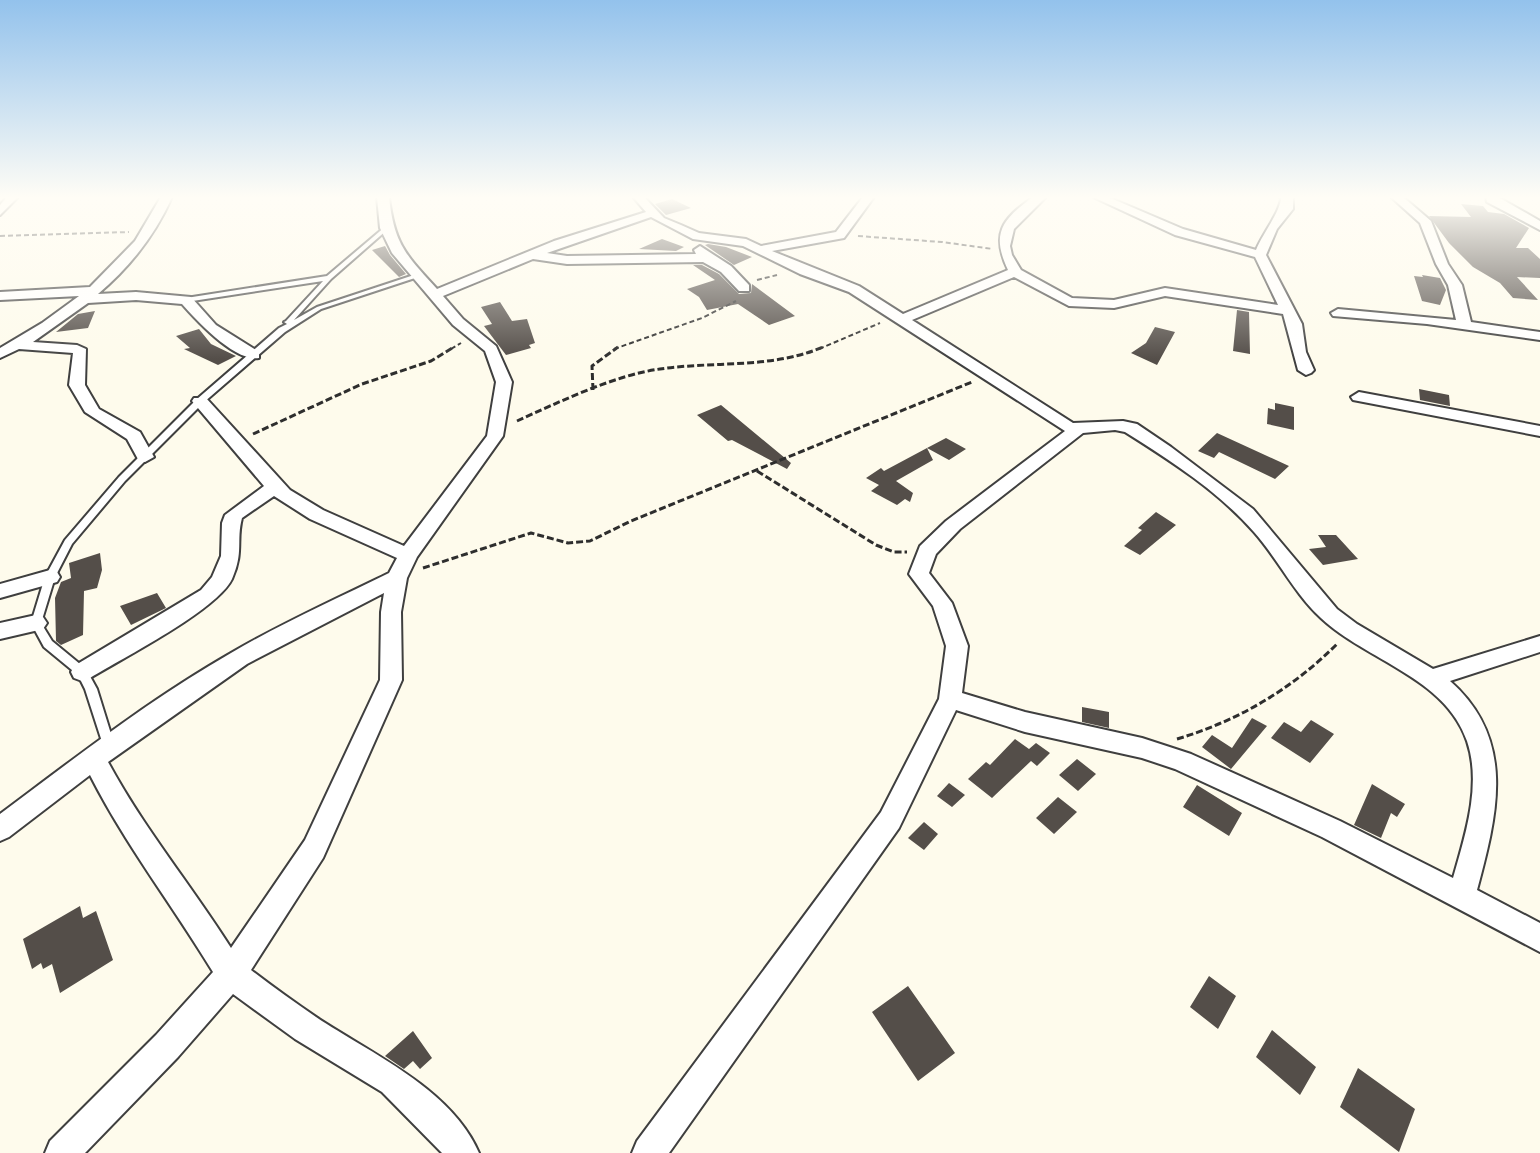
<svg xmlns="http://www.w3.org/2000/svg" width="1540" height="1153" font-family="'Source Serif 4',serif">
	<rect width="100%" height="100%" fill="#fefbec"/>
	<!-- building -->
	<path fill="#544e49" d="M 672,199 L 691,208 L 666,215 L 655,204 Z
		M 1461,204 L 1483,206 L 1488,212 L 1504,214 L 1529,228 L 1516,248 L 1528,248 L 1540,259 L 1540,278 L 1517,277 L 1538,300 L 1513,298 L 1500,283 L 1473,267 L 1449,243 L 1429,216 L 1471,217 Z
		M 662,239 L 684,247 L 676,251 L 639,249 Z
		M 708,244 L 726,247 L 752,257 L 734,265 L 705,245 Z
		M 385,246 L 390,255 L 406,274 L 399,277 L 372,250 Z
		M 693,265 L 702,265 L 719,274 L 739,294 L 751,293 L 752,284 L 795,316 L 769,325 L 738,304 L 707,310 L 699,297 L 687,289 L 715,280 Z
		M 1422,275 L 1440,278 L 1446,290 L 1440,305 L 1422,301 L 1414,276 L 1423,277 Z
		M 500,302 L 512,321 L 527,319 L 535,343 L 529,345 L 531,348 L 506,355 L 484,326 L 492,324 L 481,307 Z
		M 1237,310 L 1249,312 L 1250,354 L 1233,351 Z
		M 95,311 L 88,328 L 56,332 L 78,314 Z
		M 1155,327 L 1175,332 L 1157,365 L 1131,353 L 1146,343 Z
		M 199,329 L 211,344 L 236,356 L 218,365 L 184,349 L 190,348 L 176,336 Z
		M 1419,389 L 1449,395 L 1450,406 L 1420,400 Z
		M 1275,403 L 1294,407 L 1294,430 L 1267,424 L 1268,408 L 1275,410 Z
		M 721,405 L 791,463 L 787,469 L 732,440 L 728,441 L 697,415 Z
		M 1217,433 L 1289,466 L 1275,479 L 1219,452 L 1214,458 L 1198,451 Z
		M 946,438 L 966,449 L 949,460 L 927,448 Z
		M 927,448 L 933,460 L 896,481 L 913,493 L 910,502 L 905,499 L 897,505 L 871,491 L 879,485 L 866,478 L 881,468 L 884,471 Z
		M 1156,512 L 1176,525 L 1140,555 L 1124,546 L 1142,530 L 1138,528 Z
		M 1318,535 L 1336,535 L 1358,559 L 1323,565 L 1309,549 L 1326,547 Z
		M 100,553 L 102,570 L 97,588 L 84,591 L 83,635 L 61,645 L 56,641 L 55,598 L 61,582 L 71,578 L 69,563 Z
		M 157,593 L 166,608 L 131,625 L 120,606 Z
		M 1082,707 L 1109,712 L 1109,728 L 1082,722 Z
		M 1252,718 L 1267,726 L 1231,769 L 1202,747 L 1212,735 L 1232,748 Z
		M 1311,720 L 1334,734 L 1310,763 L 1271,738 L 1284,722 L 1301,732 Z
		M 1015,739 L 1029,749 L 1036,743 L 1050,753 L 1037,766 L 1031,761 L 992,798 L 968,779 L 986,762 L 990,765 Z
		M 1077,759 L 1096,774 L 1078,791 L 1059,775 Z
		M 949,783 L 965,795 L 952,807 L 937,796 Z
		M 1372,784 L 1405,804 L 1397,817 L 1391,813 L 1381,838 L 1354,825 Z
		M 1197,785 L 1242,813 L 1229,836 L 1183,807 Z
		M 1058,797 L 1077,812 L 1054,834 L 1036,818 Z
		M 924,822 L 938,834 L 924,850 L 908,838 Z
		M 80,906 L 83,918 L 96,911 L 113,960 L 60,993 L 52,964 L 43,969 L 41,963 L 32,969 L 23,939 Z
		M 1209,976 L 1236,996 L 1218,1029 L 1190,1007 Z
		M 908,986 L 955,1053 L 918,1081 L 872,1012 Z
		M 1272,1030 L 1316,1067 L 1300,1095 L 1256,1057 Z
		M 413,1031 L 432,1058 L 420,1069 L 413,1061 L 404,1069 L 385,1056 Z
		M 1358,1068 L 1415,1109 L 1399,1152 L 1340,1107 Z"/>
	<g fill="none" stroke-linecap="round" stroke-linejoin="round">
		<!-- service casing -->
		<g stroke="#3f3f3f" stroke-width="4">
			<path id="service" d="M 386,226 L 389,228 L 388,229 L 331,279 L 294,320 L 317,307 L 417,274 L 421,274 L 421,276 L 321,309 L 285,332 L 203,403 L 125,481 L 72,544 L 55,577 L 41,623 L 52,641 L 86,669 L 97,689 L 115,747 L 113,751 L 109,752 L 105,751 L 85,689 L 78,675 L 44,647 L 31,623 L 45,577 L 65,540 L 119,477 L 197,399 L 279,328 L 287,324 L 284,322 L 286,321 L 323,281 L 186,302 L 183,300 L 186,298 L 327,276 Z"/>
		</g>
		<!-- minor casing -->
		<g stroke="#3f3f3f" stroke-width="4">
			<path id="minor" d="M 7,197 L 18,197 L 0,215 L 0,205 Z
				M 161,197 L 172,197 C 155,235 130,267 98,294 L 136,292 L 191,297 L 216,325 L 259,352 L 259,358 C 235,362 197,321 182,304 L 136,300 L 88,303 L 33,342 L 77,345 L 86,349 L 85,385 L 99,409 L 140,432 L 154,457 L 145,462 L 139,461 L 127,439 L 85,412 L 69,385 L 73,353 L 19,349 L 0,358 L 0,348 L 42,323 L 79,296 L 0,300 L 0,292 L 90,287 L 135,241 Z
				M 377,197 L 389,197 C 394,244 406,255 437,289 L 554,241 L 646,212 L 633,197 L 644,197 L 664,218 L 681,225 L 699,233 L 746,239 L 761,246 L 836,232 L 863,197 L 874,197 L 844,238 L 772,251 L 859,286 L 903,314 L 1008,270 C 991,234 1001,220 1033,197 L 1046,197 L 1014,229 L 1010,246 L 1012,255 L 1021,270 L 1072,298 L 1114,300 L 1165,288 L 1278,305 L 1255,257 L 1175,235 L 1093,197 L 1108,197 L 1183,229 L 1256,250 C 1263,233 1281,211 1281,197 L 1293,197 L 1293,209 L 1277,229 L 1266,255 L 1302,324 L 1306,352 L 1314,370 L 1311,373 L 1306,375 L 1298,370 L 1283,314 L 1165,296 L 1114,308 L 1069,306 L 1014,277 L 912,320 L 1073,423 L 1123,421 L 1137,424 L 1171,447 L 1253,509 L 1337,609 L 1357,624 L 1433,669 L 1540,636 L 1540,652 L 1450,681 C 1517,740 1497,815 1477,890 L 1540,923 L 1540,952 L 1322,837 L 1175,769 L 1142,758 L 1025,732 L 956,710 L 899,828 L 669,1153 L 632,1153 L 637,1141 L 881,812 L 939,699 L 946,646 L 933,606 L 909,574 L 920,546 L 946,521 L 1065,431 L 849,292 L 800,274 L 743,246 L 693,239 L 651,217 L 547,253 L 567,256 L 696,254 L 694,250 L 700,246 L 731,266 L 749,285 L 749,291 L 739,291 L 721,272 L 703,262 L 567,264 L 533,259 L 443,296 L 463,319 L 496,346 L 512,382 L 503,436 L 417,557 L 407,578 L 401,612 L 402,680 L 323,858 L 251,970 C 272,986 294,1002 316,1017 C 370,1053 452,1089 479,1153 L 442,1153 L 382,1092 L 295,1039 L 233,994 L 178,1057 L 85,1153 L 45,1153 L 50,1141 L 156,1035 L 213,972 C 173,906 125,844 90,775 L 9,837 L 0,841 L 0,814 C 75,758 149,700 231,653 C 282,623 336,599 389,573 L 397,558 L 310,519 L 274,496 L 242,518 C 236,541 244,552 232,579 C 217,610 123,658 90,678 L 82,681 L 74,678 L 71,672 L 74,666 L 201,590 L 212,577 L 221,556 L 222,523 L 225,515 L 264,486 L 192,401 L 194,398 L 206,398 L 290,490 L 323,510 L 404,546 L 487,436 L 496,382 L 485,351 L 453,325 L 392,253 L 380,228 ZM 1115,430 L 1125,432 C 1171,461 1218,491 1254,532 C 1278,559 1294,593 1321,618 C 1367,661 1445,677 1467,741 C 1482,785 1465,836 1453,878 L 1340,821 L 1191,754 L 1142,738 L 1025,712 L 962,693 L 968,646 L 952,603 L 929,573 L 936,554 L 960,529 L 1083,433 ZM 384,593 L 381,612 L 380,680 L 305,840 L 231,948 C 191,885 143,827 108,762 L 247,664 Z
				M 1391,197 L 1403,197 L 1431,221 L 1448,264 L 1462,285 L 1471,322 L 1540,332 L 1540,340 L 1427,324 L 1333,316 L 1331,313 L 1338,309 L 1456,320 L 1448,285 L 1436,264 L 1420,223 Z
				M 1486,197 L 1498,197 L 1540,221 L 1540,230 L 1487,202 Z
				M 1359,392 L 1540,426 L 1540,436 L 1353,400 L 1351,397 Z
				M 50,570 L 57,572 L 60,577 L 57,582 L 0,598 L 0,584 Z
				M 36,615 L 43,617 L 47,623 L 43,629 L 0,639 L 0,623 Z"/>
		</g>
		<!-- path-far1 -->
		<path stroke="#2e2e2e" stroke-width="2" stroke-dasharray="5 3" stroke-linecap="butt" d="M 0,236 L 129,232
			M 858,236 L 942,242 L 993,249
			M 757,280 L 777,275
			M 451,349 L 461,343
			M 614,349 L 702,318 L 736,301
			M 819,349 L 880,323"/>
		<!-- path -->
		<path stroke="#2e2e2e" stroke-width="3" stroke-dasharray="7 3" stroke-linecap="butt" d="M 593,390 L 592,366 L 618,347
			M 517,421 C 559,402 615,375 660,369 C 714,361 772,369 823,347
			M 253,434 L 362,384 L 431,361 L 454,347
			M 757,471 L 876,545 L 894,552 L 907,552
			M 423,568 L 531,533 L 568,543 L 590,541 L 631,521 L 972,382
			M 1177,739 C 1238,721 1292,689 1337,644"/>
		<!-- service -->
		<use href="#service" fill="#fff" fill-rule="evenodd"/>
		<!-- minor -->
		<use href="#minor" fill="#fff" fill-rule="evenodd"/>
	</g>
	<!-- sky -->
	<linearGradient id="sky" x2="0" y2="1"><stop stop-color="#93c2ec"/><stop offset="0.55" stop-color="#fffdf6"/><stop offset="1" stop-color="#fffdf6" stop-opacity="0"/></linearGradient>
	<rect width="1540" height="359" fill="url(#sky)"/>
</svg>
